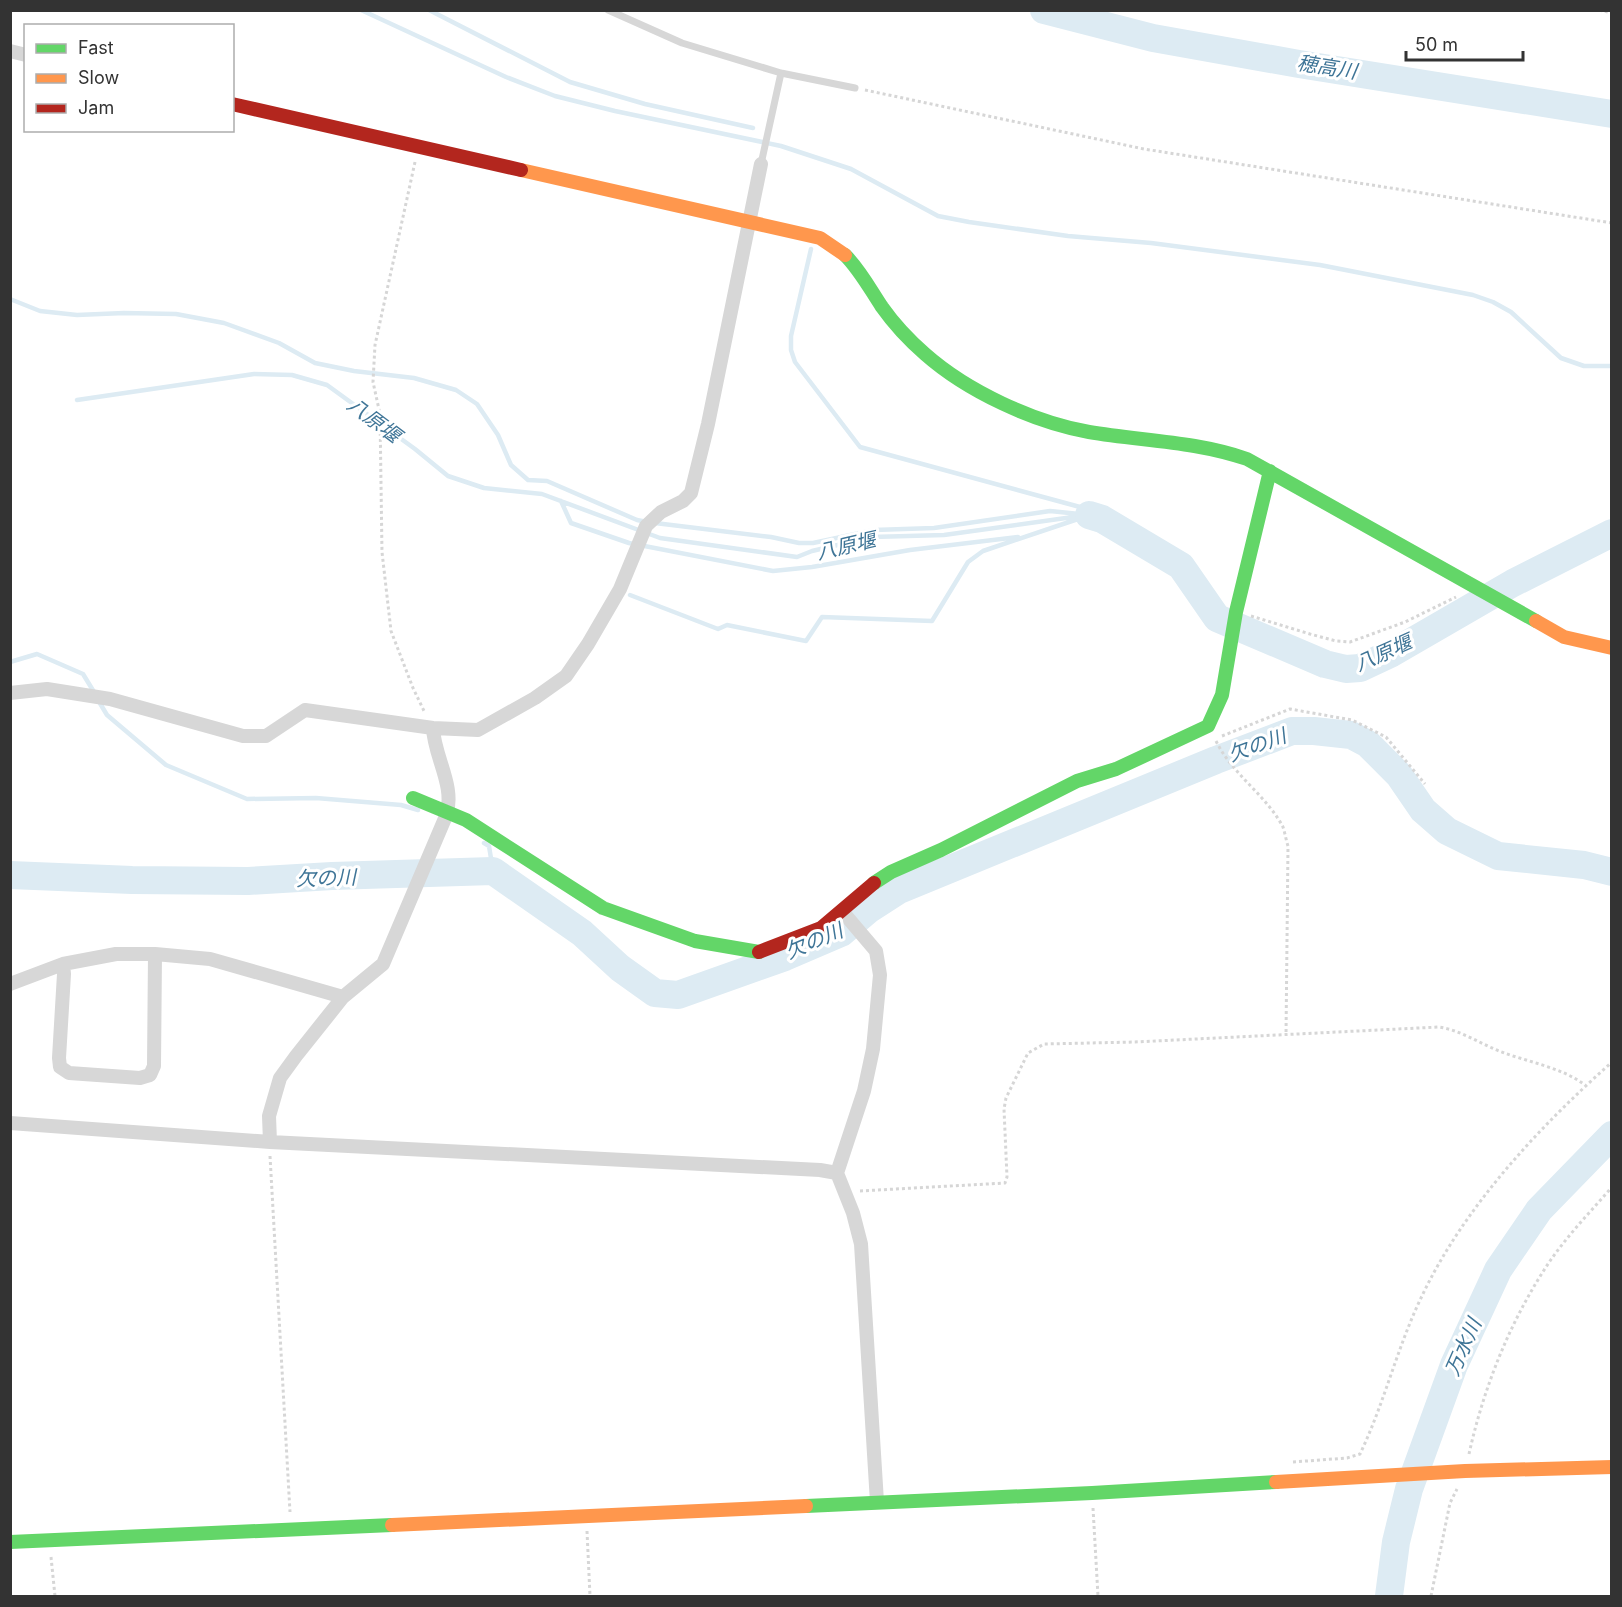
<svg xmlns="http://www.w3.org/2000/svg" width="1622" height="1607" font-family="Inter,'Noto Sans JP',sans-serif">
	<rect width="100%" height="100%" fill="#fff"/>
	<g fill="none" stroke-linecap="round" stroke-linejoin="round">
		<!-- stream -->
		<path stroke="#ddebf3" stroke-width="4.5" d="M 361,10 L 506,77 L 555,96 L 615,111 L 781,146 L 851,169 L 938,216 L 969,222 L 1068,236 L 1151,243 L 1320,265 L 1473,295 L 1493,302 L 1511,312 L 1561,358 L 1584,366 L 1612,366
			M 429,10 L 570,82 L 645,104 L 753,128
			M 811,249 L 791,336 L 791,350 L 795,362 L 860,447 L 1080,507 L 1089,515
			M 10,299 L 40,311 L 77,315 L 124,313 L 176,314 L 224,323 L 279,343 L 315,363 L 354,371 L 414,378 L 456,390 L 477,404 L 498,435 L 511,465 L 528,480 L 547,481 L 637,520 L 647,522
			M 77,400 L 254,374 L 292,375 L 327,385 L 415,449 L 448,476 L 484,488 L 542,494 L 660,538 L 797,557 L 812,551 L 872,537 L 944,535 L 1080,516
			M 561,501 L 571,523 L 629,543 L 773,571 L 812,567 L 910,550 L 1018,537
			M 655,523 L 771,537 L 799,543 L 813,543 L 874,530 L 934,528 L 1050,511 L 1089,515
			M 630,595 L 718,629 L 727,625 L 806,641 L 822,617 L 932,621 L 968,562 L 983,551 L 1081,518
			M 10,662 L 37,654 L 83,674 L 94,692
			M 98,700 L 107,715 L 166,765 L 247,799 L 316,798 L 401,805 L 418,810
			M 484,843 L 489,846 L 493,871"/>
		<!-- river -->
		<path stroke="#ddebf3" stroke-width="28" d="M 1044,10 L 1153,38 L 1299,64 L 1612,114
			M 1089,515 L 1102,519 L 1181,566 L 1217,618 L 1325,664 L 1346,669 L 1360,668 L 1392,653 L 1513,583 L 1612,533
			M 10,875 L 132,880 L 248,881 L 332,876 L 493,871 L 582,933 L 620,968 L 655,993 L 678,995 L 785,957 L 841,933 L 868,910 L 899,890 L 1216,760 L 1292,731 L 1314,731 L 1351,735 L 1368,744 L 1399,775 L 1423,810 L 1447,831 L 1498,856 L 1584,865 L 1612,872
			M 1389,1596 L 1396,1542 L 1409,1489 L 1454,1365 L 1498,1270 L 1539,1210 L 1612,1135"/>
		<!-- path -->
		<path stroke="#d6d6d6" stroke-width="3" stroke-dasharray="3 3" stroke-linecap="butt" d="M 1599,10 L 1612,13
			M 865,90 L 1144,149 L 1612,223
			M 415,162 L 375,345 L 373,382 L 380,414 L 382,552 L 391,631 L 413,688 L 425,713
			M 1251,616 L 1310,634 L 1336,641 L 1350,642 L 1405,622 L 1456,597
			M 1222,736 L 1290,709 L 1352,720 L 1386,737 L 1425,784
			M 1216,741 C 1232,774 1267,796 1283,827 C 1285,833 1286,840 1288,846 L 1286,1035
			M 270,1156 L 290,1512
			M 860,1191 L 1005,1183 L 1007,1177 L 1004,1109 L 1006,1098 L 1028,1053 L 1044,1044 L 1135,1042 L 1439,1027 C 1460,1030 1479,1043 1499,1051 C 1527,1062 1561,1067 1585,1085
			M 1469,1454 C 1484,1386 1511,1319 1550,1261 C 1568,1235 1591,1211 1612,1187
			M 1293,1462 L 1347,1458 L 1360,1454 C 1384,1404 1397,1348 1421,1298 C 1463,1208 1539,1127 1612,1062
			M 1093,1508 L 1098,1596
			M 587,1531 L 590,1596
			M 51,1557 L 55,1596
			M 1431,1596 L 1450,1503 L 1457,1489"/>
		<!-- lane -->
		<path stroke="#d7d7d7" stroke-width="7" d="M 608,10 L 682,43 L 781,73 L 855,88
			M 761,164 L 781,73"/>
		<!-- street -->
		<path stroke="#d7d7d7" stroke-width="14" d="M 10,51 L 26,55
			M 10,693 L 47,689 L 110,699 L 243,736 L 266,736 L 305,710 L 433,728 L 478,730 L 535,698 L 566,676 L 588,644 L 620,589 L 646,526 L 661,512 L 683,501 L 691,493 L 708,424 L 761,164
			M 842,911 L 876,951 L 880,975 L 873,1049 L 864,1091 L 837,1173 L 853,1213 L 861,1244 L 877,1502
			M 63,964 L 64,974 L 59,1058 L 60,1067 L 69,1073 L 140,1078 L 150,1075 L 154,1066 L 155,954
			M 10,984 L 63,964 L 116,954 L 155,954 L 210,959 L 343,997
			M 10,1123 L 270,1142 L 820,1170 L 837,1173
			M 270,1142 L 269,1116 L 280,1078 L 296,1056 L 343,997 L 383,964 L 446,816 C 456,786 434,757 433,728"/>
		<!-- fast -->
		<path stroke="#63d668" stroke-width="14" d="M 845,255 C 860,270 870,289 882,307 C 894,324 909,340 925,354 C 968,392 1034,422 1089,432 C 1142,441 1195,441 1247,459 L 1536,621
			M 413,798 L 466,820 L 603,908 L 695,941 L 759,952
			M 874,883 L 891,872 L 941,850 L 1077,781 L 1116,769 L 1208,726 L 1222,695 L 1236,612 L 1270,471
			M 806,1506 L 1092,1493 L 1276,1482
			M 10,1542 L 392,1525"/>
		<!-- slow -->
		<path stroke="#ff974d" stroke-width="14" d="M 521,170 L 820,238 L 845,255
			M 1536,621 L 1564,637 L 1612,648
			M 1276,1482 L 1465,1471 L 1612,1467
			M 392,1525 L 806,1506"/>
		<!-- jam -->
		<path stroke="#b3261e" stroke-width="14" d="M 232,104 L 521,170
			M 759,952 L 821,928 L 874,883"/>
	</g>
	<g text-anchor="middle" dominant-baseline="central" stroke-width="6" stroke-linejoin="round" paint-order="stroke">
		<!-- water labels -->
		<g font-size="20" font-style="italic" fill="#3f7597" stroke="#fff">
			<text transform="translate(1327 67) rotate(9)">穂高川</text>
			<text transform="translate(374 420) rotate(37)">八原堰</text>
			<text transform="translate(846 546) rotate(-13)">八原堰</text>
			<text transform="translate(1383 653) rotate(-24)">八原堰</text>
			<text transform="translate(1257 745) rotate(-20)">欠の川</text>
			<text transform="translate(326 878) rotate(-2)">欠の川</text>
			<text transform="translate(814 941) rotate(-23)">欠の川</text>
			<text transform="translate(1463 1347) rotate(-66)">万水川</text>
		</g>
	</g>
	<!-- border -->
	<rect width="1622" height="1607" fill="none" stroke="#333333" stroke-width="24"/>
	<!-- legend -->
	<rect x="24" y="24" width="210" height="108" fill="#ffffff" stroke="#adadad" stroke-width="1.5"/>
	<rect x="36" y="44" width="30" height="9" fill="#63d668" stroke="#adadad" stroke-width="1.5"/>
	<text x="78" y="54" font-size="18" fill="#333333">Fast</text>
	<rect x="36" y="74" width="30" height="9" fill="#ff974d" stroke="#adadad" stroke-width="1.5"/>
	<text x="78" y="84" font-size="18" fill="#333333">Slow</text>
	<rect x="36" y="104" width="30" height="9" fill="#b3261e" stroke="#adadad" stroke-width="1.5"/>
	<text x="78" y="114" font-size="18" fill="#333333">Jam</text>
	<!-- scale -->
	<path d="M1406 51v9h117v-9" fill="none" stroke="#333333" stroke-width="3"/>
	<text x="1415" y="51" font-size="18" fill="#333333" stroke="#ffffff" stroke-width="4.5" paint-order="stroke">50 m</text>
</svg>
